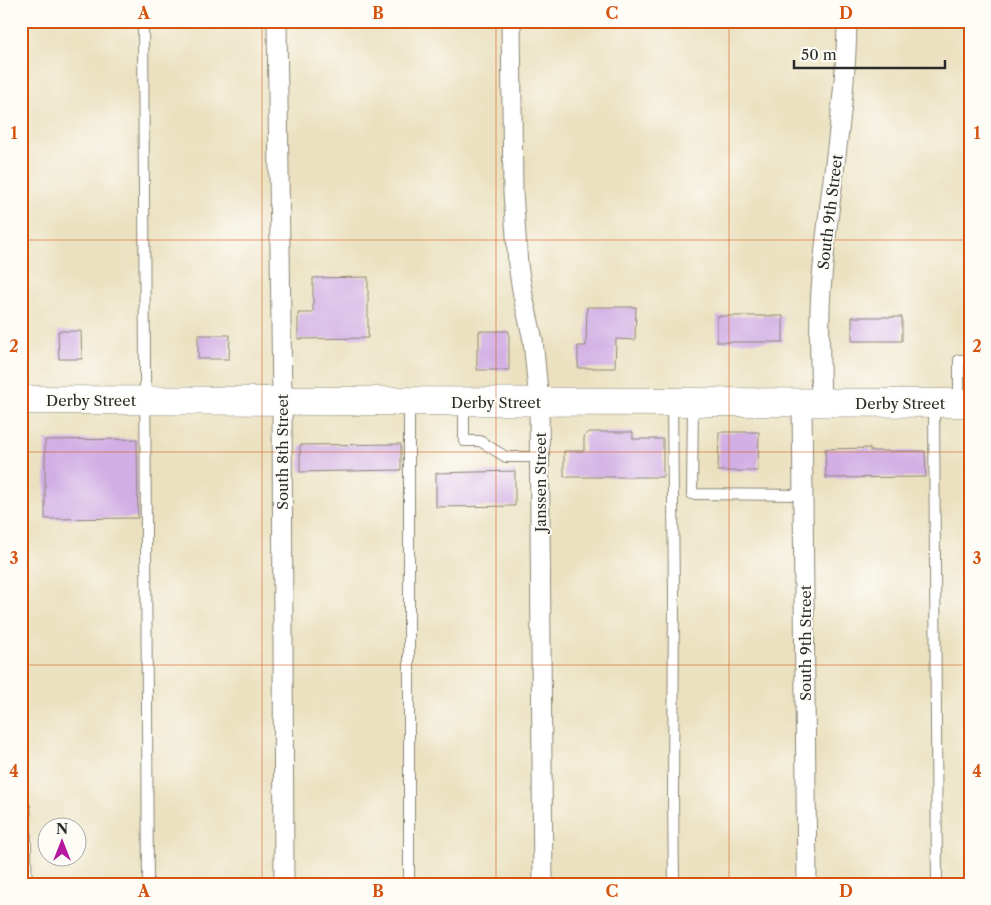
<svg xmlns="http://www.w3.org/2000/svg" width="991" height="905" font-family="'Libre Caslon Text',serif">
	<rect width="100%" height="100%" fill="#fdfcf7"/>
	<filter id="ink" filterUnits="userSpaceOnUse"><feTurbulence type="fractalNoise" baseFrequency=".02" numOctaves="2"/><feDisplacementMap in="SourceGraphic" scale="10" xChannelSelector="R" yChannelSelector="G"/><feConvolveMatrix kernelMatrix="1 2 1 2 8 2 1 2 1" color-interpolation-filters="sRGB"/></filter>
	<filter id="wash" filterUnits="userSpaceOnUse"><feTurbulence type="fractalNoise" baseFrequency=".0096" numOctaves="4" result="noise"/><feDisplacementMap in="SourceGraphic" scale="20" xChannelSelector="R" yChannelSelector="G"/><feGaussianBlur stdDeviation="1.12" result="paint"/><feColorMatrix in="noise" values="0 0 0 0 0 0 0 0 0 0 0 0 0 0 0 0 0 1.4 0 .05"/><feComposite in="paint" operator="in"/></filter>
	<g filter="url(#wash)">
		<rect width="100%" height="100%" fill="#ebe1c0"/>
		<g id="blocks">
			<!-- building -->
			<path fill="#d2aee4" d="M 368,277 L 368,338 L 298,339 L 298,313 L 313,313 L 313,278 Z
				M 587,307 L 636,307 L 635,340 L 616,339 L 615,368 L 578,368 L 578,346 L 586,346 Z
				M 717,316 L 783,316 L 783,342 L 717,342 Z
				M 852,317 L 902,317 L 902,341 L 852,341 Z
				M 58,331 L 81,331 L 82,359 L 59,359 Z
				M 479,331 L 509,331 L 509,370 L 477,370 L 477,348 L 479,348 Z
				M 198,335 L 230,335 L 229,359 L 198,359 Z
				M 589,432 L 633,432 L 633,439 L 663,439 L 663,477 L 564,477 L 564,451 L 584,451 L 584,437 Z
				M 719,432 L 759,432 L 758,471 L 718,471 Z
				M 137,439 L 138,518 L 45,519 L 45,440 Z
				M 401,444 L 401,470 L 300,472 L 300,445 Z
				M 870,448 L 870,451 L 925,451 L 926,477 L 826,478 L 825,449 Z
				M 515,471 L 515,506 L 436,507 L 436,473 Z"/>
		</g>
	</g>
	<g filter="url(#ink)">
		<use href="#blocks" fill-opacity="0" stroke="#8b8676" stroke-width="1"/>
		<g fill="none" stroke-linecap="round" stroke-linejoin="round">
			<!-- lane casing -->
			<g stroke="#8b8676" stroke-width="12">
				<path id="lane" d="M 143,21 L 148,884
					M 409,402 L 409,884
					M 464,402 L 464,441 L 480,441 L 506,457 L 540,457
					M 672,402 L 674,593 L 673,796 L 674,884
					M 959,402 L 959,360 L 970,360
					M 693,404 L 692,494 L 803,495
					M 934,404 L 937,884"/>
			</g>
			<!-- street casing -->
			<g stroke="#8b8676" stroke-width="21">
				<path id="street" d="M 277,21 L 282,400 L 284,884
					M 511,21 L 513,192 L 518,265 L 523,296 L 533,340 L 539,402 L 543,884
					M 802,403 L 807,884
					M 821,403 C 820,361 818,319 822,278 C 829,192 846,107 847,21
					M 21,809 L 22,884"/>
			</g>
			<!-- secondary casing -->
			<g stroke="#8b8676" stroke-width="29">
				<path id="secondary" d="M 21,400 L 970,403"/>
			</g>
			<!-- lane -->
			<use href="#lane" stroke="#fff" stroke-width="10"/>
			<!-- street -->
			<use href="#street" stroke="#fff" stroke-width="19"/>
			<!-- secondary -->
			<use href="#secondary" stroke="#fff" stroke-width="28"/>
		</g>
	</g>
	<!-- grid -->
	<path fill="none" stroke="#d5540f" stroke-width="1" stroke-opacity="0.55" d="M 262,21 L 262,884M 496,21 L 496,884M 729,21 L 729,884M 21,240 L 970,240M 21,452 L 970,452M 21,665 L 970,665"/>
	<g text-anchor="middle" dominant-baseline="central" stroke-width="4" stroke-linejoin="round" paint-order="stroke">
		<!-- street labels -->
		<g font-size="15" fill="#2b2b2b" stroke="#fdfcf7">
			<text transform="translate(830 212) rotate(-83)">South 9th Street</text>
			<text x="91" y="400">Derby Street</text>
			<text x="496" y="402">Derby Street</text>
			<text x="900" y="403">Derby Street</text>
			<text transform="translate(282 452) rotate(-90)">South 8th Street</text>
			<text transform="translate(540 482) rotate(-90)">Janssen Street</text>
			<text transform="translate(805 643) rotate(-90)">South 9th Street</text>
		</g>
	</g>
	<!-- margin -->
	<rect width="991" height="905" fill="none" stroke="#fdfcf7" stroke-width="55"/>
	<!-- north arrow -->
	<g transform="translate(62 842)"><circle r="24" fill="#fdfcf7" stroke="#a9a8a5"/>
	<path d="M0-4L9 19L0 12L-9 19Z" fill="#b5179e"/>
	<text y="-8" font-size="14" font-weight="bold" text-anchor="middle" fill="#2b2b2b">N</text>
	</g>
	<!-- scale -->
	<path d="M794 60v8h151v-8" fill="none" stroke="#2b2b2b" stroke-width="2.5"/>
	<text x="801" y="60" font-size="15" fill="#2b2b2b" stroke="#fdfcf7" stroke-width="4" paint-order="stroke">50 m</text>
	<rect x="28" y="28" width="936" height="850" fill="none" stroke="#d5540f" stroke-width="2"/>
	<g font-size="16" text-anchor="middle" font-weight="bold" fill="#d5540f">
		<text x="144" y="19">A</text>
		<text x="378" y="19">B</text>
		<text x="612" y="19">C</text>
		<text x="846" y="19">D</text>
		<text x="14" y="139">1</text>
		<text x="977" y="139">1</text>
		<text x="14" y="352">2</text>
		<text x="977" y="352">2</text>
		<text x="14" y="564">3</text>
		<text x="977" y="564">3</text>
		<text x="14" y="777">4</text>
		<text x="977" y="777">4</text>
		<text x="144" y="897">A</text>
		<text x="378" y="897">B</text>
		<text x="612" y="897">C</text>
		<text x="846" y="897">D</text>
	</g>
</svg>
